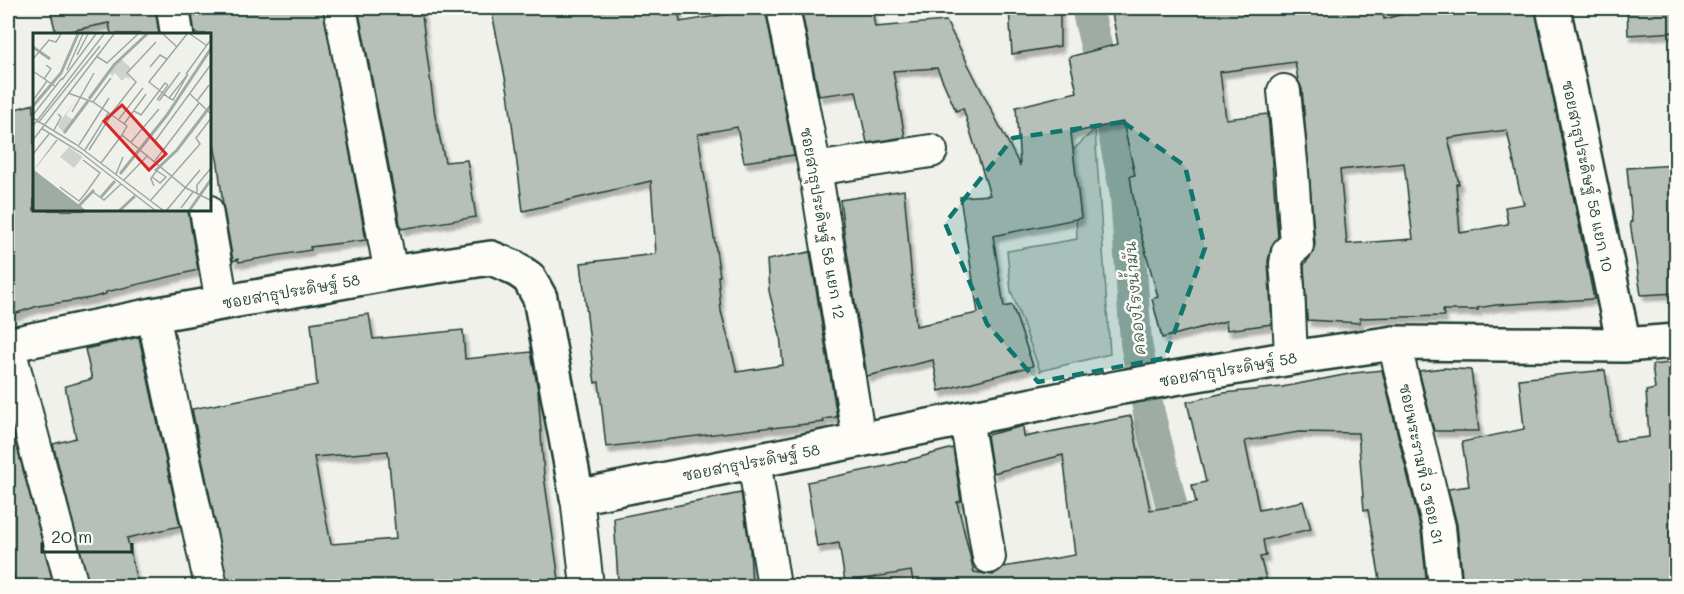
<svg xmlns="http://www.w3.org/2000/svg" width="1684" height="594" font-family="Mali,'Playpen Sans Thai',sans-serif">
	<defs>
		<filter id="shadow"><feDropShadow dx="3.5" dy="6" stdDeviation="1.5" flood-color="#0004"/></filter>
	</defs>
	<rect width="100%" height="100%" fill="#f0f1eb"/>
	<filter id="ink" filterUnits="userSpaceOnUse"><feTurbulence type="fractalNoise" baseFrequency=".0167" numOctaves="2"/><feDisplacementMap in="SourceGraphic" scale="12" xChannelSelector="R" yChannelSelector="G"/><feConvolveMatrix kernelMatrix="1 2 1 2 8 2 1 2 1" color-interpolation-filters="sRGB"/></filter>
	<g filter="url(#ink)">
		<!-- green -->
		<path fill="#cdd3cd" stroke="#768880" stroke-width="1.5" d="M 1095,129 L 1110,354 L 1040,371 L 1011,291 L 1007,251 L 1077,239 L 1073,150 Z"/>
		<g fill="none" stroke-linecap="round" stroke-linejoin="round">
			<!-- canal -->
			<path stroke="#9faca4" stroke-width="32" d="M 1087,8 L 1099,58 L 1126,195 L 1136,343 L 1149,413 L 1191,586"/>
		</g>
		<!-- building -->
		<path fill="#b6bfb8" stroke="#1f3d34" stroke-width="1.5" fill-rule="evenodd" filter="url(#shadow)" d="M 50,8 L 155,8 L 159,34 L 111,34 L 109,23 L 56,34 Z
			M 191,8 L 323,8 L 366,240 L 310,247 L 311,250 L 239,262 L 238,259 L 233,261 L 223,205 L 218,164 L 210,127 L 210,34 L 195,34 Z
			M 358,8 L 421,8 L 435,116 L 445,162 L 467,160 L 476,217 L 401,229 Z
			M 491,8 L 678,8 L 680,22 L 765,8 L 794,155 L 744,162 L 737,127 L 698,134 L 720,276 L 718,276 L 721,311 L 737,372 L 783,365 L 780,335 L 769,291 L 767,260 L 810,252 L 837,417 L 823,419 L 824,422 L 772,428 L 772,427 L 606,447 L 599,382 L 595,383 L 593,369 L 581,263 L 656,254 L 651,181 L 523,211 L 508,92 Z
			M 801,8 L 872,8 L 875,27 L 946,21 L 1020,166 L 1016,107 L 1077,92 L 1069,57 L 1118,44 L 1111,8 L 1243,8 L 1244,15 L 1291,8 L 1382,8 L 1384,19 L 1426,8 L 1535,8 L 1594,299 L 1496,305 L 1477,308 L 1478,310 L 1443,310 L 1444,316 L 1360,318 L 1360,323 L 1307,320 L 1304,265 L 1313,253 L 1315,244 L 1302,89 L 1298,80 L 1295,62 L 1220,72 L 1226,119 L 1268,114 L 1278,237 L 1271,248 L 1268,261 L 1272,324 L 1227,330 L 1226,321 L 1162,338 L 1152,299 L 1158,297 L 1137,220 L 1130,176 L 1135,175 L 1123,122 L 1071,133 L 1081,218 L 993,236 L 1004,307 L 1012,305 L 1033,366 L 939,391 L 933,360 L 867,376 L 846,246 L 840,200 L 904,190 L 916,326 L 978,313 L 960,197 L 990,195 L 963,108 L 956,111 L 937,68 L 893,71 L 905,137 L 867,143 L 856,91 L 819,96 ZM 1507,130 L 1519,188 L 1524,204 L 1505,207 L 1508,224 L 1460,233 L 1456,184 L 1459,184 L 1448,138 ZM 1404,163 L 1413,239 L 1347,244 L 1340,170 Z
			M 1009,8 L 1060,8 L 1060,46 L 1012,54 Z
			M 1627,8 L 1677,8 L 1677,32 L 1628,35 Z
			M 34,104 L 34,210 L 188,210 L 198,270 L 106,292 L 106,294 L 91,298 L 38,306 L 8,316 L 8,111 Z
			M 1677,165 L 1677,293 L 1641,295 L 1630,222 L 1632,222 L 1627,168 Z
			M 369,314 L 373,339 L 463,330 L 465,359 L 531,352 L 538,390 L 544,476 L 559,580 L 553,581 L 554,586 L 441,586 L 441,580 L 366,586 L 228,586 L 192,409 L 317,385 L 311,323 ZM 388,451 L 396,539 L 331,544 L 314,457 Z
			M 139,337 L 180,526 L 127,538 L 138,586 L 89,586 L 53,444 L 76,438 L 65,386 L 92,379 L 85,349 Z
			M 1677,362 L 1677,586 L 1463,586 L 1457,525 L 1448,489 L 1469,486 L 1462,442 L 1524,429 L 1519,379 L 1605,370 L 1615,441 L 1649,437 L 1646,391 L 1655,389 L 1652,365 Z
			M 1443,368 L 1471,370 L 1479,431 L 1434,431 L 1419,371 Z
			M 1382,370 L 1421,530 L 1427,586 L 1381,586 L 1368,510 L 1364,510 L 1358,433 L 1299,432 L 1245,441 L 1259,510 L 1303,501 L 1311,529 L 1263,540 L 1266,556 L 1260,557 L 1268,586 L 914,586 L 911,571 L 845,582 L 839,543 L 817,547 L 807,482 L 891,465 L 953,448 L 961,501 L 957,502 L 974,572 L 993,575 L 1003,567 L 1075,555 L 1063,455 L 993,473 L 987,435 L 1023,426 L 1024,437 L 1131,416 L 1150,510 L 1196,503 L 1192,485 L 1206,482 L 1187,402 L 1224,393 L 1282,387 L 1354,373 Z
			M 8,413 L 54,586 L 17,586 L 8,555 Z
			M 741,493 L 750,549 L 752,586 L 620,586 L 619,580 L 618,581 L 614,518 Z"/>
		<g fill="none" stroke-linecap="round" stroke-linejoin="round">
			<!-- street casing -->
			<g stroke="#1f3d34" stroke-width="36">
				<path id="street" d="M 173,8 L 177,34
					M 340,8 L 391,273
					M 783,8 L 815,169 L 859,440
					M 1284,91 L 1292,172 L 1297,245 L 1288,252 L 1286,264 L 1288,287 L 1291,358
					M 815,169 L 931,151
					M 206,210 L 222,303
					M 153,315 L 211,586
					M 1394,343 L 1439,527 L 1445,586
					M 8,345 L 72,586
					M 966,419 L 989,557
					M 754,461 L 774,586
					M 577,497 L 587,586"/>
			</g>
			<!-- secondary casing -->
			<g stroke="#1f3d34" stroke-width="38">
				<path id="secondary" d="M 1553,8 L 1624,345
					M 8,345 L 153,315 L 391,273 L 491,258 L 513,267 L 529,278 L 540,298 L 577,497 L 1122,387 L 1291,358 L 1394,343 L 1624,345 L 1676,341"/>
			</g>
			<!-- street -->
			<use href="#street" stroke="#fdfcf7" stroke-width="32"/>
			<!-- secondary -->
			<use href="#secondary" stroke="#fdfcf7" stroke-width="33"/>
		</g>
	</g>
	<!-- marked area -->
	<path fill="#0f766e" fill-opacity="0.2" stroke="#0f766e" stroke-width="4.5" stroke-dasharray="12 8" stroke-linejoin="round" d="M 1123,122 L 1185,166 L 1205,248 L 1165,358 L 1038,382 L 987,324 L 945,223 L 1013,138 Z"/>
	<g text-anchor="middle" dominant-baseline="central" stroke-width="5" stroke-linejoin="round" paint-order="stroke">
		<!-- street labels -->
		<g font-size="15" fill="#1f3d34" stroke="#fdfcf7">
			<text transform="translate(1588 176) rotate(78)">ซอยสาธุประดิษฐ์ 58 แยก 10</text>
			<text transform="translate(823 223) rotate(80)">ซอยสาธุประดิษฐ์ 58 แยก 12</text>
			<text transform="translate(291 291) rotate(-10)">ซอยสาธุประดิษฐ์ 58</text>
			<text transform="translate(1228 369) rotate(-10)">ซอยสาธุประดิษฐ์ 58</text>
			<text transform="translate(751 462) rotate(-11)">ซอยสาธุประดิษฐ์ 58</text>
			<text transform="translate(1422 464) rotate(78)">ซอยพระรามที่ 3 ซอย 31</text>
		</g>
		<!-- water labels -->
		<g font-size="16" font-style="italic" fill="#455e56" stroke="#fdfcf7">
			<text transform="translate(1134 298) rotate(-95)">คลองโรงน้ำมัน</text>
		</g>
	</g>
	<!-- overview -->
	<g transform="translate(33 33)">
		<rect width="178" height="178" fill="#f0f1eb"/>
		<path d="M 88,26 L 98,35 L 94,40 L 97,47 L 93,44 L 89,48 L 82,40 L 79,43 L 76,39 ZM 44,66 L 33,82 L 40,87 L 30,99 L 24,92 ZM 36,114 L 50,124 L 41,135 L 27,124 Z" fill="#cdd3cd"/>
		<path d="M 23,107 L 25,107 L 1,137 L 54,178 L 0,178 L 0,138 Z" fill="#9faca4"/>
		<path fill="none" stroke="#9faca4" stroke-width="3" d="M 0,14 L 17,26M 56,66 L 81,32 L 114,1M 0,73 L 28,40 L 45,1M 31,100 L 55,68M 122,138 L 144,117 L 179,71M 87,141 L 134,82 L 179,14M 68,164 L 82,148M 41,178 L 61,157M 86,178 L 102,163M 156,178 L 179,145"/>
		<path fill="none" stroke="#9ca9a2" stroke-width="1.5" d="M 130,1 L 144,14M 157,1 L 173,12M 44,22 L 55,1M 63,23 L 74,30 L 105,1M 0,26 L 16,7 L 23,9 L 28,1M 117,34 L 127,22 L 134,26M 34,37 L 50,1M 0,38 L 23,54M 153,41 L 179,5M 155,41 L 140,67 L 136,65 ZM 11,46 L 18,36 L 13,32M 29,47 L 63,1M 35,60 L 60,69 L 83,85 L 94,93 L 89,102 L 153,155 L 179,168M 157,61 L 179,82M 136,65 L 116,49 L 154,1M 1,66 L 14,48M 124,67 L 135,52M 126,68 L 147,39M 164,68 L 176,52M 60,69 L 78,45M 101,78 L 108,82 L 132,50 L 135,52M 39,79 L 61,40M 78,81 L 103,49 L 94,40 L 123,9M 0,82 L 29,45M 0,85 L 44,112 L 131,178M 86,86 L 110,55M 5,90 L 67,13M 91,91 L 113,61M 0,93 L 71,1M 8,95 L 47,119 L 123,178M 21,97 L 28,84 L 25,81M 0,107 L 81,1M 98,109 L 126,76M 46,112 L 76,65M 130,116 L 122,108 L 179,30M 52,117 L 76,79M 56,117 L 79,81M 0,121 L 16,101M 121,129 L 166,70M 68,130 L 89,102M 83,141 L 90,124M 119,144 L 127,150 L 133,144 L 124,138 L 122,140 L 119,144 L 118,145 L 118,146 L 121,153M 91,147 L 115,122M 27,154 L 46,168 L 52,161 L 67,140 L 50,127M 60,159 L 71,167 L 88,151M 164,161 L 164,152 L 179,134M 118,167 L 167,111 L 163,105 L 179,84M 148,175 L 160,159M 133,178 L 167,137"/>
		<path fill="#d62828" fill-opacity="0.15" stroke="#d62828" stroke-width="3" d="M 89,72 L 133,121 L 116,137 L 71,88 Z"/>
		<rect width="178" height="178" fill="none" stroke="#1f3d34" stroke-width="3"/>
	</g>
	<!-- margin -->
	<rect width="1684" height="594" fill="none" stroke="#fdfcf7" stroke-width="30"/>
	<rect x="15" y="15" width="1654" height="564" fill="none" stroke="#1f3d34" stroke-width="2" filter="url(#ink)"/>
	<!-- scale -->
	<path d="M42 543v9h90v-9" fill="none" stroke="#1f3d34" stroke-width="3"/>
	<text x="51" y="543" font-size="18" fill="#1f3d34" stroke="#fdfcf7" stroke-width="4.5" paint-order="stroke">20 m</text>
</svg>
